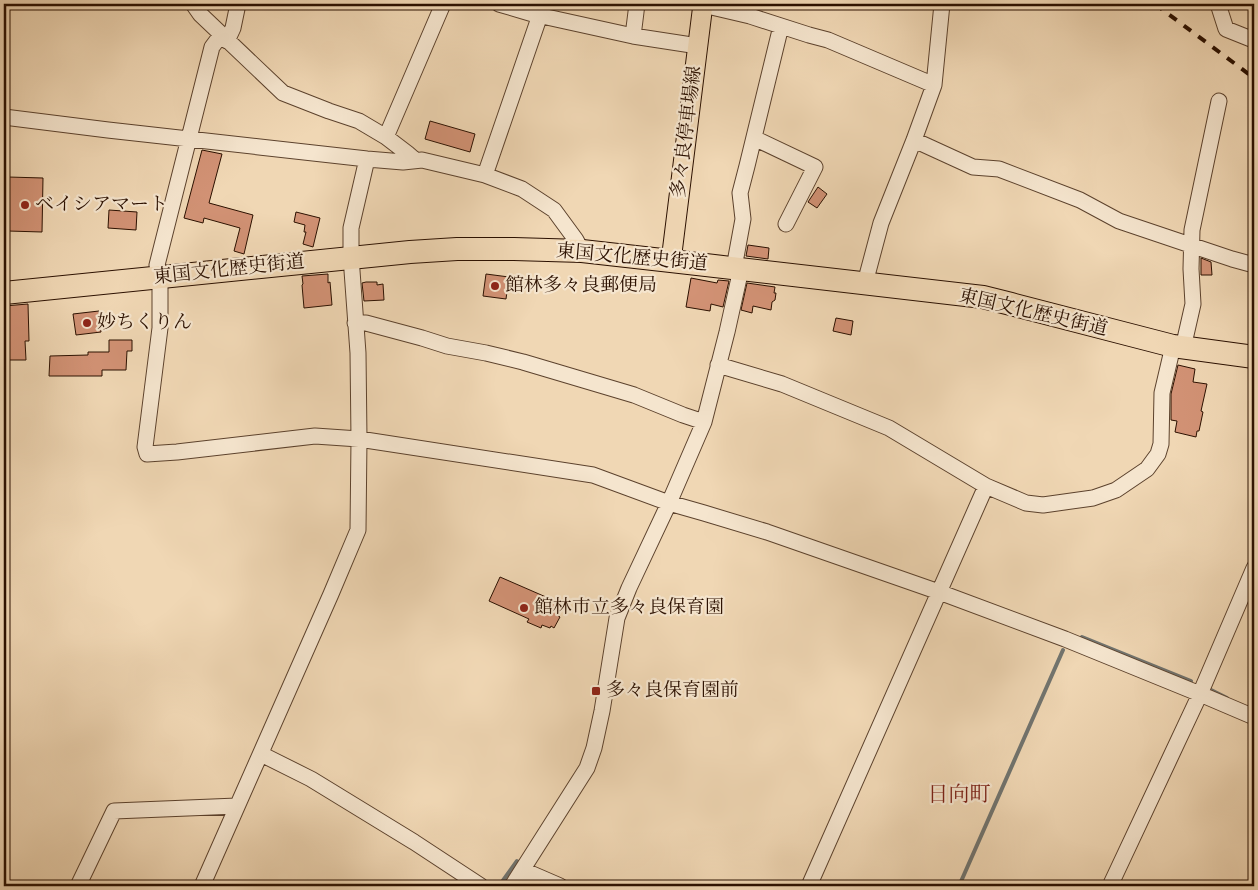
<svg xmlns="http://www.w3.org/2000/svg" width="1258" height="890" font-family="'IM FELL English','Noto Serif JP',serif">
	<rect width="100%" height="100%" fill="#f0d7b4"/>
	<filter id="stains"><feTurbulence type="fractalNoise" baseFrequency=".004" numOctaves="4"/><feColorMatrix values="0 0 0 0 .2 0 0 0 0 .09 0 0 0 0 .02 0 0 0 .5 -.17"/></filter>
	<radialGradient id="worn" r=".72"><stop offset=".6" stop-color="#630" stop-opacity="0"/><stop offset="1" stop-color="#630" stop-opacity=".3"/></radialGradient>
	<g fill="none" stroke-linecap="round" stroke-linejoin="round">
		<!-- stream -->
		<path stroke="#71746f" stroke-width="4" d="M 1082,637 L 1191,681
			M 1211,690 L 1227,698
			M 562,881 L 576,886
			M 499,886 L 517,861
			M 959,886 L 1063,650"/>
	</g>
	<!-- building -->
	<path fill="#d29275" stroke="#2b1000" d="M 430,121 L 475,134 L 470,152 L 425,139 Z
		M 202,150 L 222,154 L 209,203 L 253,215 L 244,254 L 234,251 L 240,228 L 204,218 L 203,223 L 184,218 Z
		M 8,177 L 43,178 L 42,232 L 8,231 Z
		M 818,187 L 827,194 L 817,208 L 808,202 Z
		M 109,210 L 137,212 L 136,230 L 108,228 Z
		M 296,212 L 320,218 L 313,247 L 303,244 L 306,232 L 304,232 L 305,225 L 294,222 Z
		M 748,245 L 769,248 L 768,259 L 746,256 Z
		M 1201,258 L 1211,262 L 1212,275 L 1201,275 Z
		M 328,274 L 328,283 L 330,282 L 332,305 L 304,308 L 302,285 L 303,284 L 302,276 Z
		M 486,274 L 509,277 L 506,299 L 483,296 Z
		M 691,278 L 717,283 L 718,280 L 729,281 L 723,307 L 711,304 L 710,311 L 686,307 Z
		M 366,282 L 377,282 L 377,285 L 383,284 L 384,300 L 364,301 L 362,283 Z
		M 747,283 L 775,287 L 774,293 L 776,293 L 775,300 L 772,302 L 771,310 L 753,306 L 752,313 L 741,310 Z
		M 28,304 L 29,341 L 25,341 L 26,360 L 7,360 L 6,322 L 4,322 L 4,306 Z
		M 99,311 L 101,332 L 76,335 L 73,314 Z
		M 836,318 L 853,321 L 851,335 L 833,331 Z
		M 109,340 L 132,340 L 132,351 L 127,351 L 126,370 L 102,370 L 102,376 L 49,376 L 50,356 L 88,355 L 88,352 L 109,352 Z
		M 1178,365 L 1195,369 L 1193,382 L 1207,384 L 1201,411 L 1203,412 L 1199,431 L 1197,431 L 1196,437 L 1175,432 L 1177,421 L 1171,420 L 1171,394 Z
		M 500,577 L 562,604 L 557,615 L 560,617 L 554,628 L 551,626 L 550,628 L 542,625 L 541,628 L 527,622 L 529,619 L 489,601 Z"/>
	<g fill="none" stroke-linecap="round" stroke-linejoin="round">
		<!-- minor casing -->
		<g stroke="#5c422d" stroke-width="17">
			<path id="minor" d="M 193,4 L 200,14 L 283,93 L 329,111 L 359,121 L 386,137 L 407,153 L 415,160
				M 499,4 L 533,14 L 633,36 L 698,46
				M 1218,4 L 1226,29 L 1251,39
				M 703,5 L 750,16 L 809,35 L 828,40 L 934,85
				M 221,35 L 212,47 L 157,265 L 160,277 L 160,328 L 145,447 L 147,454 L 177,452 L 315,436 L 359,439 L 593,475 L 669,503 L 704,513 L 767,532 L 939,592 L 1065,639 L 1200,694 L 1254,717
				M 633,36 L 637,4
				M 227,41 L 233,28 L 238,4
				M 4,117 L 108,130 L 367,159 L 403,162 L 422,160 L 485,175 L 522,189 L 554,210 L 576,240 L 582,251
				M 386,137 L 443,4
				M 754,138 L 815,167 L 786,224
				M 914,140 L 973,167 L 999,169 L 1080,200 L 1119,221 L 1232,259 L 1254,265
				M 485,175 L 540,15
				M 734,268 L 743,219 L 740,193 L 747,166 L 781,26
				M 865,283 L 881,223 L 914,140 L 934,85 L 942,4
				M 355,323 L 366,323 L 422,338 L 447,346 L 486,353 L 523,362 L 634,395 L 683,415 L 704,422
				M 1183,348 L 1193,304 L 1191,269 L 1192,230 L 1219,101
				M 718,365 L 782,384 L 889,428 L 986,486 L 1026,503 L 1043,505 L 1093,498 L 1116,490 L 1147,469 L 1158,454 L 1161,444 L 1162,393 L 1173,346
				M 261,754 L 311,779 L 414,842 L 481,886
				M 523,870 L 560,886
				M 78,886 L 114,811 L 237,806
				M 202,886 L 331,594 L 358,530 L 359,439 L 358,353 L 351,257 L 351,228 L 367,159
				M 512,886 L 587,768 L 594,748 L 602,711 L 617,618 L 629,588 L 669,503 L 704,422 L 727,332 L 741,269
				M 809,886 L 986,486
				M 1110,886 L 1200,694 L 1254,568"/>
		</g>
		<!-- major casing -->
		<g stroke="#2b1000" stroke-width="21">
			<path id="major" d="M 671,261 L 703,4"/>
		</g>
		<!-- highway casing -->
		<g stroke="#2b1000" stroke-width="24">
			<path id="highway" d="M 4,293 L 410,252 L 457,249 L 514,249 L 582,251 L 671,261 L 983,297 L 1011,304 L 1173,346 L 1254,357"/>
		</g>
		<!-- minor -->
		<use href="#minor" stroke="#f5e5ce" stroke-width="15"/>
		<!-- major -->
		<use href="#major" stroke="#f0d7b4" stroke-width="19"/>
		<!-- highway -->
		<use href="#highway" stroke="#f0d7b4" stroke-width="22"/>
		<!-- rail -->
		<path stroke="#2b1000" stroke-width="4" stroke-dasharray="9 9" stroke-linecap="butt" d="M 1155,4 L 1254,78"/>
	</g>
	<!-- markers -->
	<g fill="#8f2418" stroke="#f5e5ce" stroke-width="2">
		<circle cx="25" cy="205" r="5"/>
		<circle cx="495" cy="286" r="5"/>
		<circle cx="87" cy="323" r="5"/>
		<circle cx="524" cy="608" r="5"/>
		<rect x="591" y="686" width="10" height="10" rx="2.5"/>
	</g>
	<g text-anchor="middle" dominant-baseline="central" stroke-width="4.5" stroke-linejoin="round" paint-order="stroke">
		<!-- street labels -->
		<g font-size="19" fill="#2b1000" stroke="#f5e5ce">
			<text transform="translate(687 132) rotate(-83)">多々良停車場線</text>
			<text transform="translate(632 258) rotate(5)">東国文化歴史街道</text>
			<text transform="translate(229 270) rotate(-6)">東国文化歴史街道</text>
			<text transform="translate(1033 313) rotate(13)">東国文化歴史街道</text>
		</g>
		<!-- poi labels -->
		<g font-size="19" fill="#2b1000" stroke="#f5e5ce" text-anchor="start">
			<text x="35" y="205">ベイシアマート</text>
			<text x="505" y="286">館林多々良郵便局</text>
			<text x="97" y="323">妙ちくりん</text>
			<text x="534" y="608">館林市立多々良保育園</text>
			<text x="606" y="691">多々良保育園前</text>
		</g>
		<!-- quarter labels -->
		<g font-size="21" fill="#7a1f14" stroke="#f5e5ce">
			<text x="959" y="795">日向町</text>
		</g>
	</g>
	<!-- margin -->
	<rect width="1258" height="890" fill="none" stroke="#f0d7b4" stroke-width="20"/>
	<rect x="5" y="5" width="1248" height="880" fill="none" stroke="#2b1000" stroke-width="2.5"/>
	<rect x="10" y="10" width="1238" height="870" fill="none" stroke="#2b1000"/>
	<rect width="100%" height="100%" filter="url(#stains)"/>
	<rect width="100%" height="100%" fill="url(#worn)"/>
</svg>
